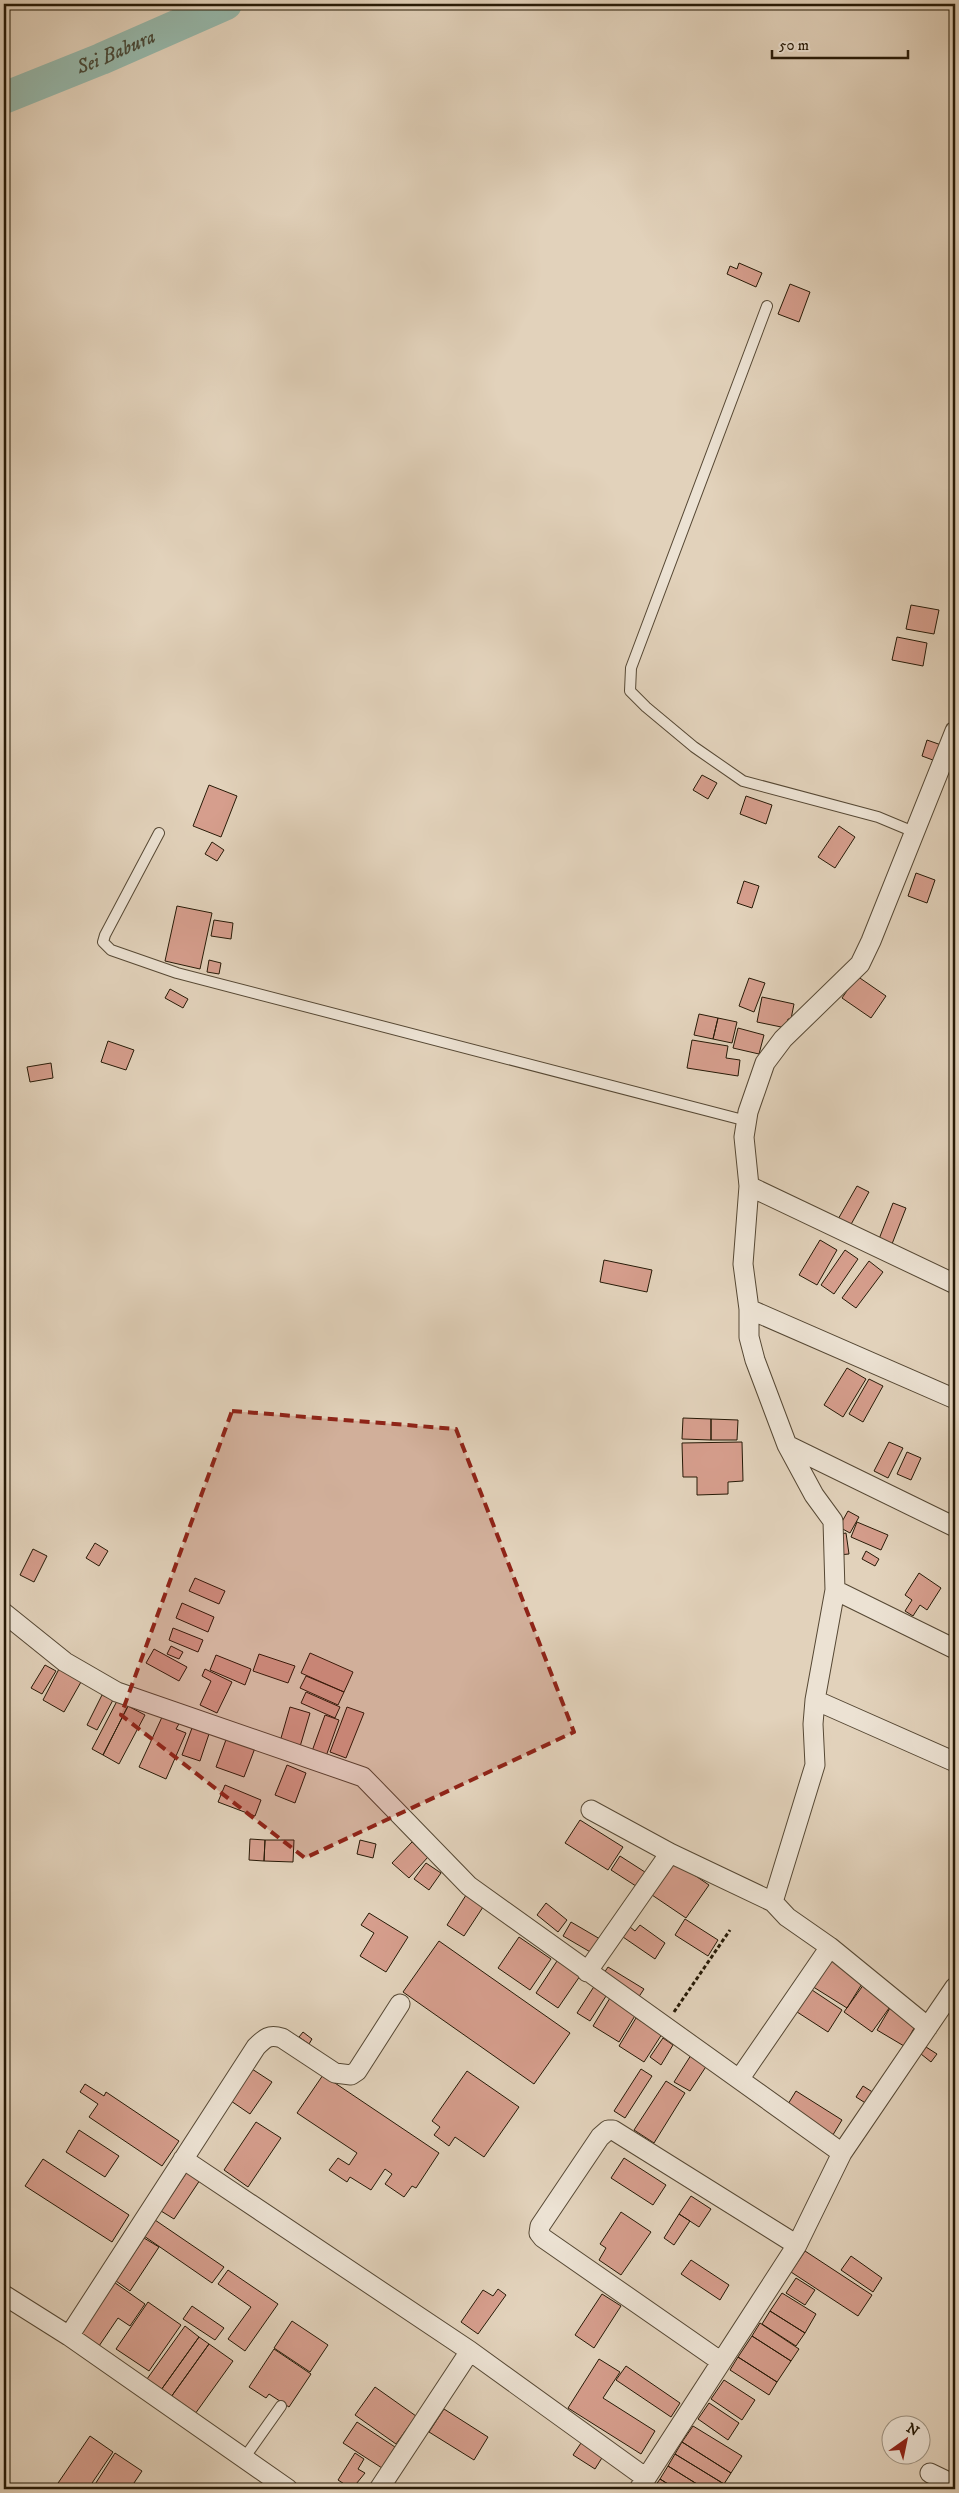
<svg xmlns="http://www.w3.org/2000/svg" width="959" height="2493" font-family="'IM FELL DW Pica',serif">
	<rect width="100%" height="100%" fill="#e2d2bb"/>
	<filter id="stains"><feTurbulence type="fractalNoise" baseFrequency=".004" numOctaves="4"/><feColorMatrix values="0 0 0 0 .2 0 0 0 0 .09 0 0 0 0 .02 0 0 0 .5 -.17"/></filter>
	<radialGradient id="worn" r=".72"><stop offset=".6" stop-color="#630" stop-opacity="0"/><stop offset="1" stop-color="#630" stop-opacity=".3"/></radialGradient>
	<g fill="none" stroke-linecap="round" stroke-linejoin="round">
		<!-- river -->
		<path stroke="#96b8ab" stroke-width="32" id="s1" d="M 4,98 L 101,59 L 226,4"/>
	</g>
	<!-- building -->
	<path fill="#d69e8d" stroke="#271a07" d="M 739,263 L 762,273 L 756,287 L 727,274 L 730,266 L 737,269 Z
		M 790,284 L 810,292 L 799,322 L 778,314 Z
		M 911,605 L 939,610 L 934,634 L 906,629 Z
		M 897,637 L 927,643 L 923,666 L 892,660 Z
		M 927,740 L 947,747 L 941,763 L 922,756 Z
		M 702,775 L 717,783 L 708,799 L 693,790 Z
		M 209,785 L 237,796 L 221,837 L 193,826 Z
		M 746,796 L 772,805 L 766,824 L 740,814 Z
		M 839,826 L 855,837 L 835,868 L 818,857 Z
		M 212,842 L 224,850 L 217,861 L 205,854 Z
		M 916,873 L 935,880 L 927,903 L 908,896 Z
		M 744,881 L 759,886 L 752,908 L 737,903 Z
		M 177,906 L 212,913 L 200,969 L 165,961 Z
		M 214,920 L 233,923 L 231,939 L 211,936 Z
		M 209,960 L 221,963 L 219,974 L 207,972 Z
		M 857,976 L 886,996 L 871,1018 L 842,998 Z
		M 749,978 L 765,983 L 754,1012 L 739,1006 Z
		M 170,989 L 188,999 L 183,1008 L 165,998 Z
		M 762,997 L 794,1004 L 791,1019 L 788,1019 L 786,1028 L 757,1022 Z
		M 699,1014 L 718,1018 L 713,1039 L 694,1035 Z
		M 718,1018 L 737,1022 L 732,1043 L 713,1039 Z
		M 738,1028 L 764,1035 L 759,1054 L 733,1048 Z
		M 692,1040 L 728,1046 L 726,1058 L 740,1060 L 738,1076 L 687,1068 Z
		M 108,1041 L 134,1050 L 126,1070 L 101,1062 Z
		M 51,1063 L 53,1078 L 30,1082 L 27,1067 Z
		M 857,1186 L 869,1192 L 849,1228 L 837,1221 Z
		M 893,1203 L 906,1208 L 892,1244 L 879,1239 Z
		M 820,1240 L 837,1250 L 817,1285 L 799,1275 Z
		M 845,1250 L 858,1259 L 834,1294 L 821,1285 Z
		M 604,1260 L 652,1270 L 647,1292 L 600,1282 Z
		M 869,1261 L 883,1272 L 856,1308 L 842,1298 Z
		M 847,1368 L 866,1379 L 843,1417 L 824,1405 Z
		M 869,1379 L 883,1386 L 863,1422 L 849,1414 Z
		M 683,1418 L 711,1419 L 711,1440 L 682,1439 Z
		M 711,1419 L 738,1420 L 737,1440 L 711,1440 Z
		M 742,1442 L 743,1481 L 728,1482 L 728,1494 L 697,1495 L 697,1477 L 683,1477 L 682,1443 Z
		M 889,1442 L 903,1448 L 888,1478 L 874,1471 Z
		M 907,1452 L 921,1458 L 911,1480 L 897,1474 Z
		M 848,1511 L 859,1517 L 850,1533 L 839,1527 Z
		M 857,1522 L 888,1535 L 881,1550 L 851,1537 Z
		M 846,1533 L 849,1554 L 838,1555 L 835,1535 Z
		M 95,1543 L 108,1551 L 99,1566 L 86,1558 Z
		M 33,1549 L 47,1556 L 34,1582 L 20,1575 Z
		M 866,1551 L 879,1559 L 875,1566 L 862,1559 Z
		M 919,1573 L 941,1588 L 927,1610 L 920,1605 L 913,1616 L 905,1611 L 912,1600 L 905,1595 Z
		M 195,1578 L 225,1591 L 219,1604 L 189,1591 Z
		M 182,1603 L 214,1617 L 208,1632 L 176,1618 Z
		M 173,1628 L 203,1640 L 198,1652 L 169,1640 Z
		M 171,1646 L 183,1652 L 179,1659 L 167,1654 Z
		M 154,1649 L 187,1667 L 179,1681 L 146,1663 Z
		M 310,1653 L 353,1672 L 344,1692 L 301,1673 Z
		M 259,1654 L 295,1666 L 288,1683 L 253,1671 Z
		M 216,1655 L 251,1669 L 245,1685 L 210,1670 Z
		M 45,1665 L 56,1671 L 42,1694 L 31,1688 Z
		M 59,1669 L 81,1682 L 64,1712 L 43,1700 Z
		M 205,1669 L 232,1682 L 217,1713 L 200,1705 L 211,1681 L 202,1676 Z
		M 306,1676 L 344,1692 L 338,1705 L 300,1688 Z
		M 306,1692 L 340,1707 L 335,1718 L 301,1703 Z
		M 102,1695 L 113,1700 L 97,1730 L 87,1725 Z
		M 117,1701 L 128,1706 L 103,1755 L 92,1749 Z
		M 128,1706 L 145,1715 L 119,1764 L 103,1755 Z
		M 290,1707 L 310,1713 L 299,1750 L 279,1745 Z
		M 347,1707 L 364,1713 L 346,1758 L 330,1752 Z
		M 163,1715 L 180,1722 L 176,1729 L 186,1733 L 166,1779 L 139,1767 Z
		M 325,1715 L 339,1720 L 325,1759 L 311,1754 Z
		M 192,1728 L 209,1734 L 200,1761 L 182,1755 Z
		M 227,1737 L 255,1748 L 244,1777 L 216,1767 Z
		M 287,1765 L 306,1773 L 295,1803 L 275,1795 Z
		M 225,1785 L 261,1800 L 255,1816 L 218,1802 Z
		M 580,1820 L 623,1847 L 608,1870 L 565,1843 Z
		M 250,1839 L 265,1840 L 264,1861 L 249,1860 Z
		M 265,1840 L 294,1840 L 293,1862 L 264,1861 Z
		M 360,1840 L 376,1844 L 373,1858 L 357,1854 Z
		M 412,1842 L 428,1857 L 409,1878 L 392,1863 Z
		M 620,1856 L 648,1874 L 639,1888 L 611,1870 Z
		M 675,1862 L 709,1885 L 686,1918 L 652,1895 Z
		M 426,1863 L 441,1873 L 429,1890 L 414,1879 Z
		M 468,1892 L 485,1904 L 464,1936 L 447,1925 Z
		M 546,1903 L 567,1920 L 558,1932 L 537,1915 Z
		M 369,1913 L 408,1937 L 386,1972 L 360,1956 L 374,1933 L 361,1925 Z
		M 685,1919 L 718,1940 L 708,1956 L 675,1935 Z
		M 571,1922 L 600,1939 L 592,1953 L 563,1936 Z
		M 640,1925 L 665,1943 L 655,1959 L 623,1937 L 630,1927 L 635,1931 Z
		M 519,1937 L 551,1959 L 530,1990 L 498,1968 Z
		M 439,1941 L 570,2033 L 534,2084 L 403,1992 Z
		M 825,1954 L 865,1979 L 847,2008 L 807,1983 Z
		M 557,1961 L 580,1976 L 558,2008 L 536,1993 Z
		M 608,1967 L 644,1989 L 636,2001 L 600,1979 Z
		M 864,1984 L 892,2004 L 872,2032 L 844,2012 Z
		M 595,1985 L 608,1993 L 590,2021 L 577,2013 Z
		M 809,1988 L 842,2010 L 828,2032 L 794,2010 Z
		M 610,1998 L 636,2014 L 619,2042 L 593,2026 Z
		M 890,2008 L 917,2023 L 904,2046 L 877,2030 Z
		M 636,2018 L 662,2034 L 644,2062 L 619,2046 Z
		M 303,2032 L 312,2039 L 309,2044 L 299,2037 Z
		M 663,2038 L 673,2045 L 661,2065 L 650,2057 Z
		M 926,2047 L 937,2054 L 931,2062 L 921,2054 Z
		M 693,2052 L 709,2062 L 690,2091 L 674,2082 Z
		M 252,2069 L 272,2082 L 250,2114 L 231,2101 Z
		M 641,2069 L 652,2076 L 625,2118 L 614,2111 Z
		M 467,2071 L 519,2107 L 484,2157 L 455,2137 L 449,2146 L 434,2135 L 440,2127 L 432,2121 Z
		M 323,2075 L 439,2153 L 416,2188 L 412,2186 L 404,2197 L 385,2184 L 392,2174 L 385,2169 L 371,2190 L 350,2177 L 347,2182 L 329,2170 L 338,2158 L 349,2165 L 357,2153 L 297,2113 Z
		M 666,2081 L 685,2093 L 654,2143 L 634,2130 Z
		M 85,2084 L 104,2096 L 106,2092 L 179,2141 L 162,2166 L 89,2117 L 98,2104 L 80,2092 Z
		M 863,2086 L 874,2093 L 867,2104 L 856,2097 Z
		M 796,2091 L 842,2120 L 831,2138 L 785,2109 Z
		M 256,2122 L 281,2138 L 248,2187 L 224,2170 Z
		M 79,2130 L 119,2156 L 105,2177 L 66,2152 Z
		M 624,2158 L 666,2185 L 653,2205 L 611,2178 Z
		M 43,2159 L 129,2215 L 112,2242 L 25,2186 Z
		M 189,2169 L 202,2177 L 174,2219 L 161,2211 Z
		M 691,2196 L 711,2209 L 699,2227 L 679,2214 Z
		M 621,2212 L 651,2232 L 621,2275 L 599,2260 L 606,2248 L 600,2244 Z
		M 679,2214 L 690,2221 L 674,2245 L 664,2238 Z
		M 155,2220 L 224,2267 L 212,2283 L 144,2236 Z
		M 144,2238 L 159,2247 L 130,2291 L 116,2281 Z
		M 805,2251 L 872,2295 L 858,2316 L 791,2272 Z
		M 851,2256 L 882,2278 L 873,2292 L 841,2270 Z
		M 691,2260 L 729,2285 L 720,2300 L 681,2274 Z
		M 228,2270 L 278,2304 L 245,2351 L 228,2339 L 251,2307 L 218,2284 Z
		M 796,2278 L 815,2290 L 805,2305 L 786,2293 Z
		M 111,2280 L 145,2304 L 130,2326 L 118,2318 L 99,2346 L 76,2331 Z
		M 498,2289 L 506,2295 L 478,2334 L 461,2322 L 483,2290 L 493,2296 Z
		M 782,2293 L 816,2314 L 805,2333 L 770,2311 Z
		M 602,2294 L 621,2306 L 594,2348 L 575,2335 Z
		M 148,2302 L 181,2325 L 149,2371 L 116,2349 Z
		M 192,2306 L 224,2328 L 215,2340 L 183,2319 Z
		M 770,2311 L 805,2333 L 796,2346 L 762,2324 Z
		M 292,2321 L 328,2345 L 310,2372 L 274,2348 Z
		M 760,2323 L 799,2349 L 791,2361 L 752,2336 Z
		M 185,2326 L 199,2337 L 161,2390 L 147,2379 Z
		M 752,2336 L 791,2361 L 777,2382 L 738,2357 Z
		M 199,2337 L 209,2344 L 171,2397 L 161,2390 Z
		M 209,2344 L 233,2361 L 195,2414 L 171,2397 Z
		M 274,2349 L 311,2374 L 289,2407 L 269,2394 L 266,2398 L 249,2387 Z
		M 738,2357 L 777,2382 L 769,2395 L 730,2370 Z
		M 599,2359 L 620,2372 L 603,2398 L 655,2431 L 641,2454 L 568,2408 Z
		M 626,2366 L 680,2403 L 671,2417 L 616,2380 Z
		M 724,2380 L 755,2400 L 742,2420 L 711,2399 Z
		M 375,2387 L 416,2416 L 396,2444 L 355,2415 Z
		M 709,2403 L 739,2423 L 728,2440 L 698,2419 Z
		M 444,2409 L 488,2437 L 474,2460 L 429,2432 Z
		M 357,2422 L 395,2447 L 382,2468 L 343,2443 Z
		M 693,2426 L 742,2456 L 731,2473 L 682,2442 Z
		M 90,2436 L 113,2452 L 88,2489 L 54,2489 Z
		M 583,2440 L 605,2453 L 595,2469 L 573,2455 Z
		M 682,2442 L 731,2473 L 724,2484 L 675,2454 Z
		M 115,2453 L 142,2471 L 130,2489 L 92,2489 Z
		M 355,2453 L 364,2459 L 358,2469 L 365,2473 L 352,2489 L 338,2480 Z
		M 675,2454 L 724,2484 L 721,2489 L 705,2489 L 668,2466 Z
		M 668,2466 L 705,2489 L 676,2489 L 660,2479 Z
		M 660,2479 L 676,2489 L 653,2489 Z"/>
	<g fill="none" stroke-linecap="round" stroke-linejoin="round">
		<!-- service casing -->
		<g stroke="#564834" stroke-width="12">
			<path id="service" d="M 767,306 L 631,668 L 630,691 L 646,707 L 694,747 L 743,781 L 878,817 L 914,832
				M 159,833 L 105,935 L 103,942 L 111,950 L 177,973 L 747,1121
				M 245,2457 L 281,2406"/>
		</g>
		<!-- minor casing -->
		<g stroke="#564834" stroke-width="21">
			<path id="minor" d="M 749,1186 L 955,1284
				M 749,1309 L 955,1399
				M 787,1445 L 955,1527
				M 835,1590 L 955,1649
				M 4,1613 L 65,1662 L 117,1692 L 363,1777 L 469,1886 L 842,2153
				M 815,1700 L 955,1762
				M 591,1810 L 670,1853 L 773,1902
				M 587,1972 L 670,1853
				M 928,2027 L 830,1947 L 787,1917 L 773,1902 L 815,1765 L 813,1724 L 815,1700 L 835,1590 L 833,1521 L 814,1495 L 787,1445 L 755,1360 L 749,1337 L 749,1309 L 743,1264 L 749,1186 L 744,1137 L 748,1112 L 765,1063 L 783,1039 L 860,964 L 871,941 L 955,731
				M 740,2078 L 830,1947
				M 183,2159 L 470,2351 L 646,2478
				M 4,2295 L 69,2336 L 288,2489
				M 69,2336 L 256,2047 C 265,2038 269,2034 282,2038 L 335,2073 L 351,2075 L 357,2071 L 400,2004
				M 720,2361 L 543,2238 L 539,2233 L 540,2226 L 600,2137 L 608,2130 L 613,2130 L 797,2245
				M 930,2473 L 955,2485
				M 379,2489 L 470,2351
				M 639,2489 L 797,2245 L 842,2153 L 955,1987"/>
		</g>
		<!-- path -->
		<path stroke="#271a07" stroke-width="3" stroke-dasharray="4 2.5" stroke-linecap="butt" d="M 674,2012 L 730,1930"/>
		<!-- service -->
		<use href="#service" stroke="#ece2d3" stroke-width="10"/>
		<!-- minor -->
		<use href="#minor" stroke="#ece2d3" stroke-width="19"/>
	</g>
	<!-- marked area -->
	<path fill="#8f2418" fill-opacity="0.2" stroke="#8f2418" stroke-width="4" stroke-dasharray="10 6" stroke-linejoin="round" d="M 232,1411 L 456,1429 L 574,1732 L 305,1858 L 121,1715 Z"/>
	<g text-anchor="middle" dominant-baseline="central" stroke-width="4" stroke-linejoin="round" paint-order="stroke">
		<!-- water labels -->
		<g font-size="20" font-style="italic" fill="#484938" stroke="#ece2d3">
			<text stroke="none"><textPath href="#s1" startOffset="121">Sei Babura</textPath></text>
		</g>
	</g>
	<!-- margin -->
	<rect width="959" height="2493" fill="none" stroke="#e2d2bb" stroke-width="20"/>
	<rect x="5" y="5" width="949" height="2483" fill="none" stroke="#271a07" stroke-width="2.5"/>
	<rect x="10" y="10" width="939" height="2473" fill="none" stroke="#271a07"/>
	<!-- north arrow -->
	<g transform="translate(906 2440) rotate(33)"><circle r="24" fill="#ece2d3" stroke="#9d9281"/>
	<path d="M0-4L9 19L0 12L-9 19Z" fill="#8f2418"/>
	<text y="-8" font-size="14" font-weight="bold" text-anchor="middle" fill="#271a07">N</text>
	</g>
	<!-- scale -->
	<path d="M772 50v8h136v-8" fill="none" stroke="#271a07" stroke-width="2.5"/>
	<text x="779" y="50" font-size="15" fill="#271a07" stroke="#ece2d3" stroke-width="4" paint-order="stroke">50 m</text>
	<rect width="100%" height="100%" filter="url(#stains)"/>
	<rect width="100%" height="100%" fill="url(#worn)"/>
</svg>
